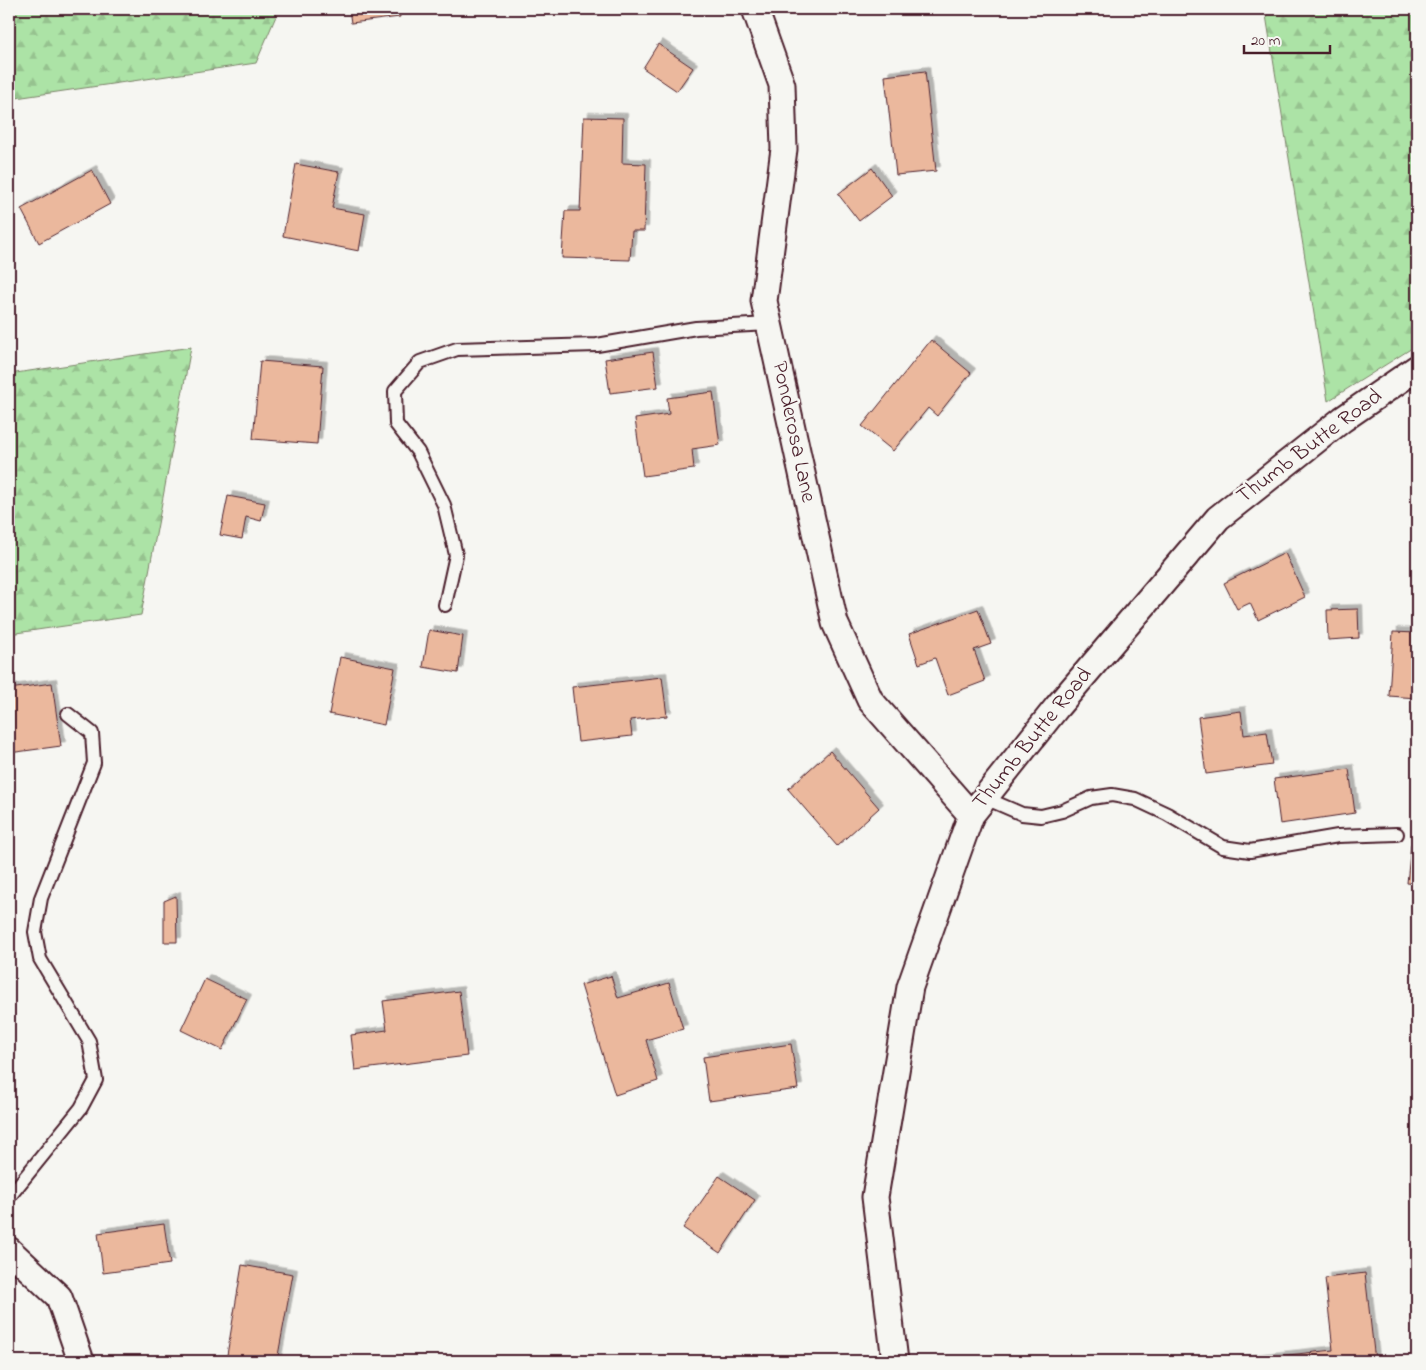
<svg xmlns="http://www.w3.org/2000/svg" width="1426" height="1370" font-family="'Indie Flower',sans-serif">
	<defs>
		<pattern id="forest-firs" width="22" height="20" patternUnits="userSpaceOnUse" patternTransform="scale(1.25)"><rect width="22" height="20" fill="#ace3a6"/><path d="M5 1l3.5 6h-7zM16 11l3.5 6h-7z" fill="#96c28f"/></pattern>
		<filter id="shadow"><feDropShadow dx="4.5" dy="-4.5" stdDeviation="0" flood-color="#0004"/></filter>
	</defs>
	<rect width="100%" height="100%" fill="#f6f6f2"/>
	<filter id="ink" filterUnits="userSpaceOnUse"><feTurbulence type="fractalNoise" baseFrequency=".02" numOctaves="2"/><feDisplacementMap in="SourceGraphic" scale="10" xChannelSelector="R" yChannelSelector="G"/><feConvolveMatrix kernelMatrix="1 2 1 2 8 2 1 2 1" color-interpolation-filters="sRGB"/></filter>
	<g filter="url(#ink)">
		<!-- forest -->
		<path fill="url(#forest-firs)" stroke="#7b8168" d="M 9,9 L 279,9 L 256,63 L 9,99 Z
			M 1265,9 L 1417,9 L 1417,345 L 1328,401 Z
			M 191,347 L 141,615 L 9,634 L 9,374 Z"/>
		<!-- building -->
		<path fill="#ebb89d" stroke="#4a1f2b" filter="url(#shadow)" d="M 349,9 L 399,9 L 400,17 L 351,23 Z
			M 658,44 L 693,68 L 677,91 L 643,68 Z
			M 925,71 L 936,171 L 896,175 L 885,76 Z
			M 584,117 L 623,118 L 622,163 L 646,164 L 644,231 L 632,231 L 630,260 L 562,258 L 565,211 L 580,211 Z
			M 296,164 L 339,172 L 332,208 L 365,214 L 359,251 L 283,236 Z
			M 872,168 L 892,196 L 859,221 L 838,194 Z
			M 92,170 L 110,204 L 39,243 L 21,209 Z
			M 931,340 L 971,373 L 937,416 L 928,408 L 893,451 L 862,426 Z
			M 653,352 L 658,387 L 610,393 L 605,359 Z
			M 260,361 L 323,366 L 317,444 L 253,439 Z
			M 713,392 L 720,445 L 692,449 L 694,469 L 643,476 L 635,419 L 669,414 L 667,398 Z
			M 228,496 L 265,503 L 261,521 L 246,517 L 242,539 L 220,535 Z
			M 1285,553 L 1305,597 L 1258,620 L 1250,603 L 1237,609 L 1224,583 Z
			M 978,609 L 991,644 L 974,650 L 985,681 L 948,695 L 935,658 L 919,664 L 909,634 Z
			M 1358,609 L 1359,638 L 1328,640 L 1327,610 Z
			M 429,630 L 463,636 L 458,673 L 423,667 Z
			M 1393,632 L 1417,633 L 1417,698 L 1389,696 Z
			M 340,657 L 395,668 L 384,725 L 329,714 Z
			M 662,677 L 667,716 L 630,720 L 632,736 L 578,742 L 572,687 Z
			M 52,683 L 61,746 L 9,753 L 9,689 Z
			M 1241,711 L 1244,735 L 1267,732 L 1272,765 L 1206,774 L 1198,717 Z
			M 830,751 L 879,808 L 837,846 L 788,789 Z
			M 1349,769 L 1355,813 L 1280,824 L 1274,779 Z
			M 1411,844 L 1417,844 L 1417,884 L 1407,883 Z
			M 176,896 L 177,942 L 164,942 L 164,901 Z
			M 611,976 L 618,998 L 669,983 L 683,1029 L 646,1040 L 658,1081 L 615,1095 L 581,985 Z
			M 205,979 L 247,999 L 222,1050 L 181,1030 Z
			M 459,991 L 467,1056 L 355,1070 L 351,1035 L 387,1030 L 383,1001 Z
			M 791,1044 L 798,1089 L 709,1101 L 703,1057 Z
			M 719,1176 L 755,1200 L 720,1253 L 683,1228 Z
			M 164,1224 L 170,1264 L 103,1273 L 98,1233 Z
			M 242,1265 L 293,1274 L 277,1361 L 226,1361 Z
			M 1365,1273 L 1375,1361 L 1234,1361 L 1333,1350 L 1325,1278 Z"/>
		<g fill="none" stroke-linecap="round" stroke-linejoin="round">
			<!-- service casing -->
			<g stroke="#4a1f2b" stroke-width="16">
				<path id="service" d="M 445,605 L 456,555 L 444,505 L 418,452 L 396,424 L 395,391 L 420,362 L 457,349 L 597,345 L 696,328 L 769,324
					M 985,798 L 1022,814 L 1041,816 L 1062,811 L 1091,798 L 1112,795 L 1135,799 L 1167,814 L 1223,847 L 1250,851 L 1338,836 L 1397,834
					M 9,1197 L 81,1108 L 96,1080 L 89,1041 L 40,959 L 35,932 L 41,898 L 94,763 L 92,733 L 68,714"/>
			</g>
			<!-- minor casing -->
			<g stroke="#4a1f2b" stroke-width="29">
				<path id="minor" d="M 755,9 L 782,85 L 784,149 L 764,301 L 835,623 L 870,700 L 971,815
					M 9,1250 L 59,1297 L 81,1361
					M 895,1361 L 875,1197 L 910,987 L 971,815 L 1057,707 L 1218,518 L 1343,419 L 1417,368"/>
			</g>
			<!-- service -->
			<use href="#service" stroke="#f6f6f2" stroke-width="12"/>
			<!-- minor -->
			<use href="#minor" stroke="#f6f6f2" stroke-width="25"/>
		</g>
	</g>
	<g text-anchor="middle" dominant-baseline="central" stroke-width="5" stroke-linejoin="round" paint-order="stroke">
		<!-- street labels -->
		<g font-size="22" fill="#4a1f2b" stroke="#f6f6f2">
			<text transform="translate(793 432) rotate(78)">Ponderosa Lane</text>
			<text transform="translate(1310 447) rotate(-37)">Thumb Butte Road</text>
			<text transform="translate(1033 739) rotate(-51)">Thumb Butte Road</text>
		</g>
	</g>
	<!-- margin -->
	<rect width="1426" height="1370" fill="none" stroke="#f6f6f2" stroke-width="30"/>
	<rect x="15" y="15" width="1396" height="1340" fill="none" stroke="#4a1f2b" stroke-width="2" filter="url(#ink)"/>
	<!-- scale -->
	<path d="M1244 45v8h86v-8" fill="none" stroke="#4a1f2b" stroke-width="2.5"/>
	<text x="1251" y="45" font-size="15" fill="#4a1f2b" stroke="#f6f6f2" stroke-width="4" paint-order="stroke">20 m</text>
</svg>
